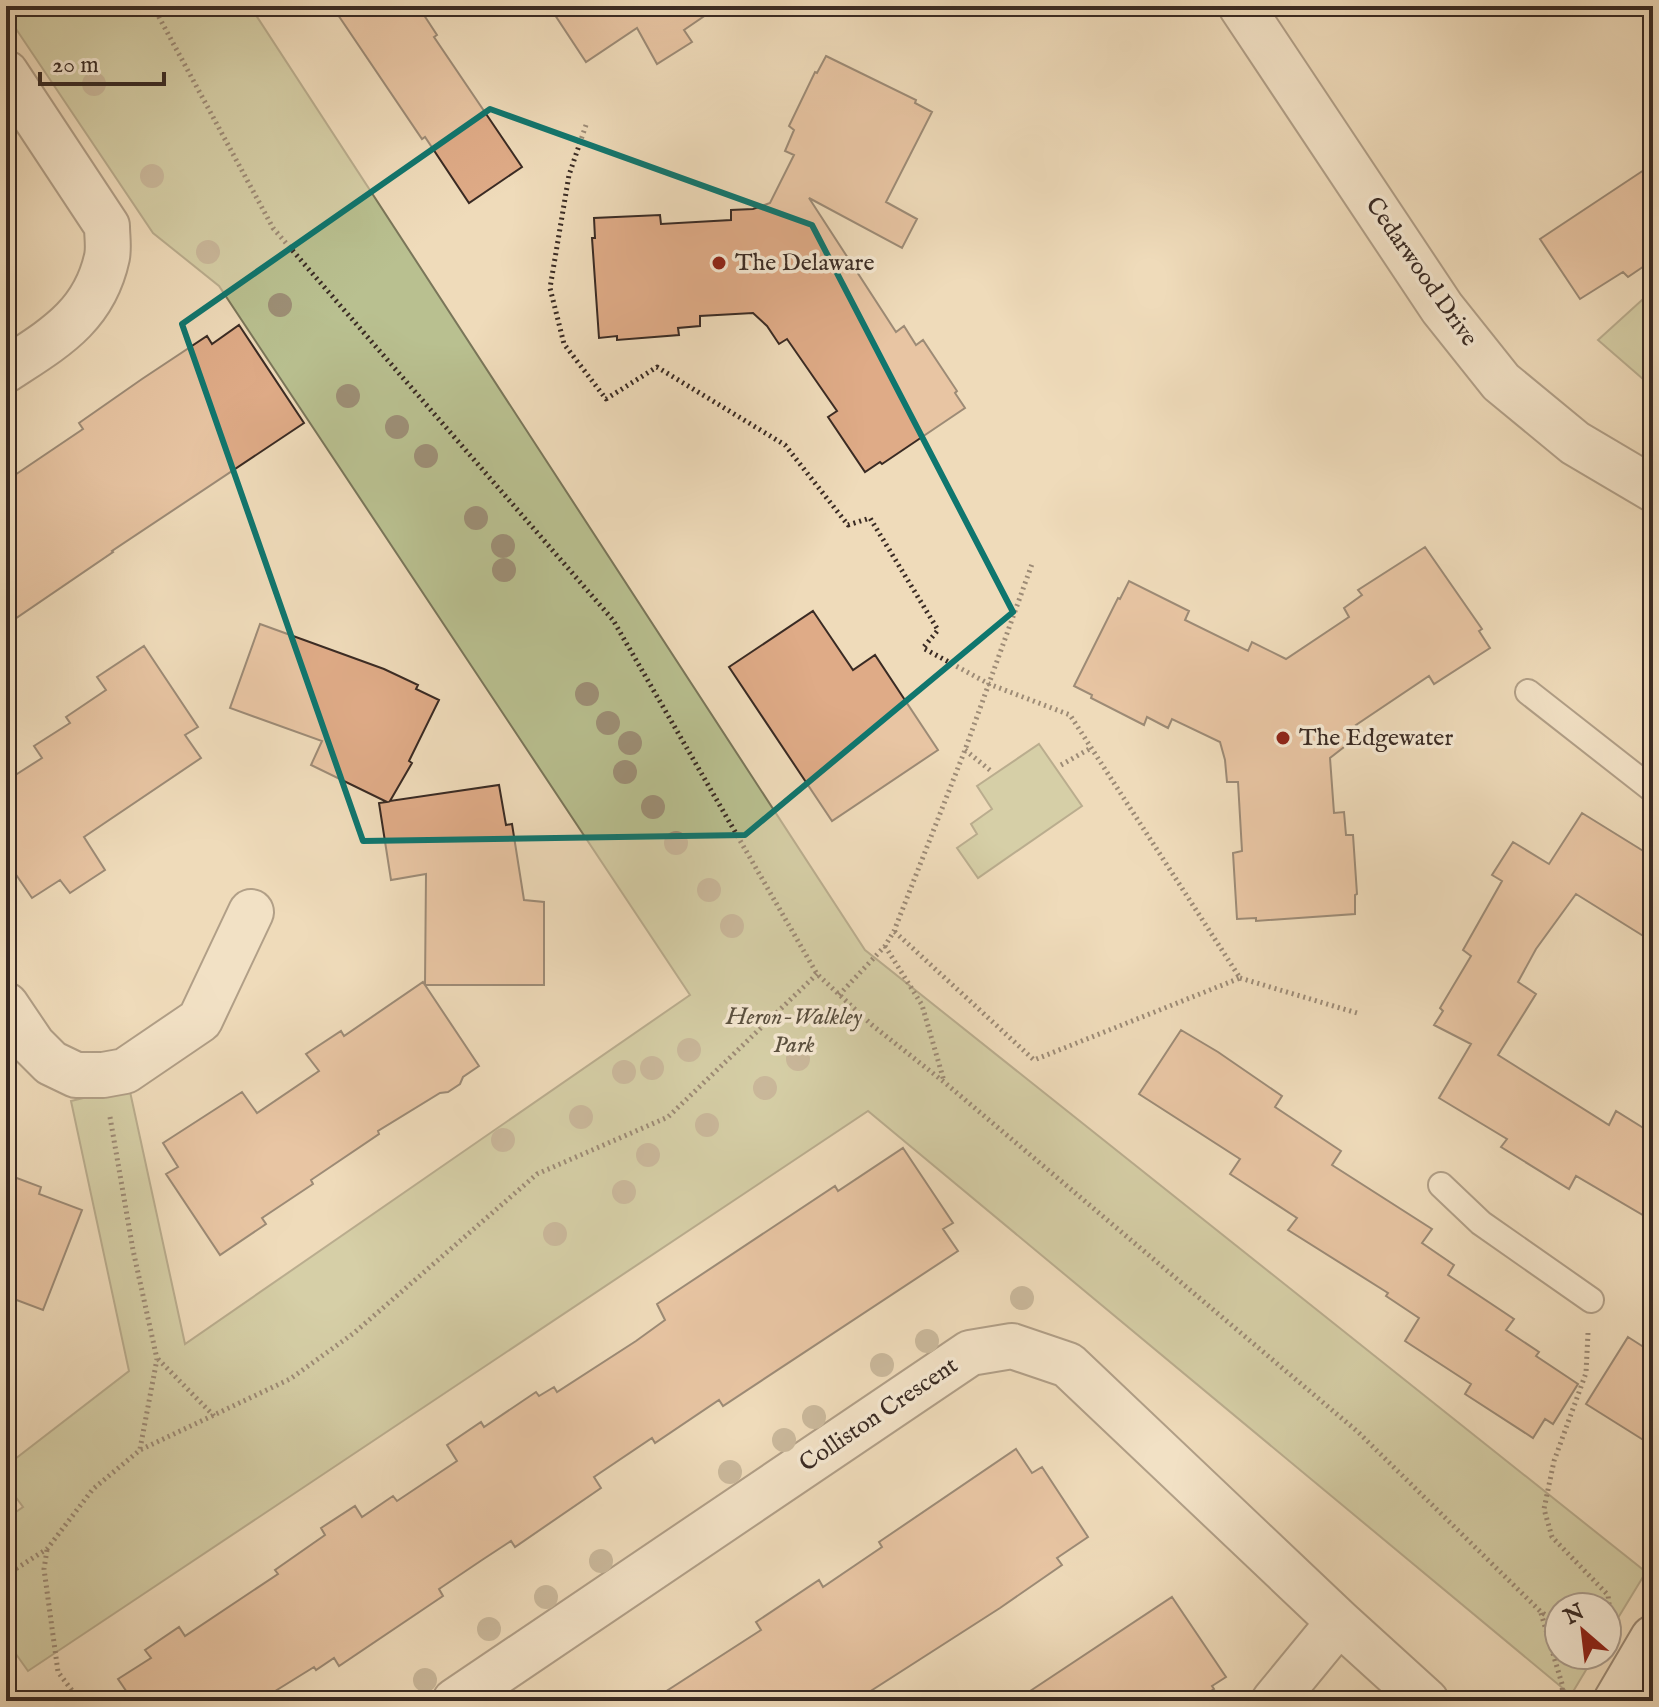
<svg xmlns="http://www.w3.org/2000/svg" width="1659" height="1707" font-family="'IM FELL English',serif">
	<rect width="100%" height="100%" fill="#efdbba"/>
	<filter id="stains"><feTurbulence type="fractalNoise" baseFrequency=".0025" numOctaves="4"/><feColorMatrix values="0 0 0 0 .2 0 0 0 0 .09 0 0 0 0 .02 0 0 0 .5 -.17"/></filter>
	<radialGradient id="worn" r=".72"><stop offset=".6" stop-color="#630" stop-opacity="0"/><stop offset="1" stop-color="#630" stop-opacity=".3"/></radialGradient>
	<!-- green -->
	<path fill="#b9c090" stroke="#7a765a" stroke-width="2" d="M 6,6 L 250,6 L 865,950 L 1646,1572 L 1607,1636 L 1607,1607 L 1559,1607 L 1559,1655 L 1595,1655 L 1571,1695 L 868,1111 L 28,1671 L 6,1640 L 6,1519 L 23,1507 L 6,1484 L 6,1466 L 129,1371 L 71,1101 L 129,1087 L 185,1344 L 690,995 L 219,286 L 153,233 L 6,14 Z
		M 1653,290 L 1653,383 L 1651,386 L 1598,340 Z
		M 1039,744 L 1082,806 L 978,878 L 957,848 L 977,834 L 971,824 L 992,809 L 977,786 Z"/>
	<!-- building -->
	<path fill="#dfab87" stroke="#3a2b24" stroke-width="2" d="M 332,6 L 418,6 L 437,35 L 434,37 L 522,167 L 469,203 L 425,137 L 422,139 Z
		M 549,6 L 719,6 L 684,30 L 692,42 L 657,64 L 637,28 L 586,62 Z
		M 826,56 L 916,100 L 915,103 L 932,112 L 886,202 L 917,219 L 902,248 L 809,198 L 896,332 L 904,326 L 916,345 L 923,340 L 957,391 L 955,393 L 965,408 L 882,464 L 880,462 L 865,472 L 828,417 L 837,411 L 787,339 L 779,344 L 767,326 L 753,313 L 700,316 L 700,326 L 678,328 L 679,335 L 617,340 L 617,336 L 599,338 L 592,238 L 595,238 L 594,218 L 660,215 L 661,224 L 731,220 L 731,210 L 753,209 L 770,203 L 794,155 L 785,151 L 794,130 L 789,126 L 815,72 L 817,73 Z
		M 1653,164 L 1653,260 L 1628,277 L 1623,272 L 1580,299 L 1540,239 Z
		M 239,325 L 304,423 L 112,551 L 113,552 L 6,625 L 6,481 L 83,429 L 79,423 L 142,379 L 207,336 L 212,344 Z
		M 1425,547 L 1482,629 L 1479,631 L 1490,648 L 1434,684 L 1429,676 L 1356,725 L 1362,733 L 1330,758 L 1334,813 L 1344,812 L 1346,835 L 1353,835 L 1357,894 L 1355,895 L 1355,914 L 1256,921 L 1256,918 L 1237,919 L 1233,853 L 1242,851 L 1238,782 L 1227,782 L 1225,760 L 1220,742 L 1172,719 L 1168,728 L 1147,717 L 1144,725 L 1091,698 L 1092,695 L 1074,686 L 1118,598 L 1120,599 L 1129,581 L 1189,611 L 1185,620 L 1248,651 L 1252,642 L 1286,659 L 1349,617 L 1344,608 L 1362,595 L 1358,590 Z
		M 813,611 L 853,670 L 875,655 L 938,750 L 832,821 L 729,667 Z
		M 260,624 L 384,669 L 418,685 L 416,689 L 439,700 L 409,761 L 412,763 L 390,801 L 499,785 L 506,825 L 512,824 L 524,900 L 544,902 L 544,985 L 425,985 L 426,874 L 391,880 L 379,803 L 387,802 L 311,765 L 322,741 L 230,708 Z
		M 144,646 L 198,727 L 185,735 L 201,758 L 84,837 L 105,870 L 70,893 L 60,880 L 32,898 L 6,860 L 6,781 L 42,758 L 34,746 L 70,723 L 66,717 L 106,690 L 97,677 Z
		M 1582,813 L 1653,857 L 1653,942 L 1576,894 L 1536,949 L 1518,982 L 1536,994 L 1498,1055 L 1609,1125 L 1616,1111 L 1653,1134 L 1653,1221 L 1576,1176 L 1569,1189 L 1501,1147 L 1507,1139 L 1439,1098 L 1471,1044 L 1434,1025 L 1443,1011 L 1440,1008 L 1471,956 L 1463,950 L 1502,881 L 1492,875 L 1513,842 L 1549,864 Z
		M 423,982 L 479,1066 L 463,1077 L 460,1084 L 448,1092 L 440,1093 L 378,1131 L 379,1134 L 311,1180 L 313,1184 L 262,1218 L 266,1224 L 220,1255 L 166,1174 L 178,1167 L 163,1143 L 242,1092 L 257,1113 L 319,1071 L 306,1054 L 341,1031 L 344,1036 Z
		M 1181,1030 L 1218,1052 L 1282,1096 L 1275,1107 L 1341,1151 L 1332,1165 L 1432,1229 L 1422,1243 L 1454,1265 L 1448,1275 L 1514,1319 L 1506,1330 L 1539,1352 L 1536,1356 L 1578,1384 L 1553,1424 L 1545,1419 L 1533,1438 L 1465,1394 L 1471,1384 L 1405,1341 L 1419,1318 L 1386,1296 L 1388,1293 L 1288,1230 L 1297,1218 L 1230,1174 L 1240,1159 L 1139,1094 Z
		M 903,1148 L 953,1223 L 943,1229 L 958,1251 L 723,1406 L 719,1400 L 655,1443 L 652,1438 L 594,1477 L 601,1488 L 515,1547 L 511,1541 L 482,1560 L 439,1589 L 443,1596 L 339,1666 L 334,1658 L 316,1670 L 314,1667 L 259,1701 L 133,1701 L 118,1679 L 151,1658 L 145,1650 L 179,1627 L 185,1636 L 278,1574 L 275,1570 L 325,1535 L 321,1528 L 355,1506 L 362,1517 L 393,1496 L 397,1501 L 457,1461 L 447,1445 L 481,1422 L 484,1427 L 536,1392 L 539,1396 L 554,1387 L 557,1392 L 636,1341 L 665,1320 L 657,1304 L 835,1186 L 838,1191 Z
		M 6,1174 L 41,1187 L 39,1194 L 82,1210 L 43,1310 L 6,1296 Z
		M 1628,1337 L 1653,1353 L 1653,1446 L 1586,1404 Z
		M 1016,1449 L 1032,1473 L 1042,1467 L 1088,1537 L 1057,1558 L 1062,1565 L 1000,1608 L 855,1701 L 651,1701 L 761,1630 L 756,1622 L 819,1580 L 823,1587 L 882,1547 L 879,1542 Z
		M 1172,1597 L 1226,1677 L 1212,1686 L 1214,1689 L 1196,1701 L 1015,1701 Z"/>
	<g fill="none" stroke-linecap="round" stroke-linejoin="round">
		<!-- service casing -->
		<g stroke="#67574a" stroke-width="28">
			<path id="service" d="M 1528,692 L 1653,790
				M 1441,1185 L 1481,1223 L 1591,1300"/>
		</g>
		<!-- minor casing -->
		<g stroke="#67574a" stroke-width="48">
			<path id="minor" d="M 1241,6 L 1442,308 L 1501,382 L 1575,443 L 1653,489
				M 6,73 L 107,226 C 107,236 109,247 107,257 C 94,317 53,339 6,370
				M 6,1005 L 33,1045 L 51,1063 L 76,1075 L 103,1075 L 125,1071 L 200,1020 L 251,912
				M 455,1701 L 970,1353 L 1012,1346 L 1068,1365 L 1339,1622 L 1426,1701
				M 1274,1701 L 1339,1622"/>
		</g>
		<!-- secondary casing -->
		<g stroke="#3a2b24" stroke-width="48">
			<path id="secondary" d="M 1616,1701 L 1653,1638"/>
		</g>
		<!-- path -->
		<path stroke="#3a2b24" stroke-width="5" stroke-dasharray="2 4" stroke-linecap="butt" d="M 153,6 L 273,228 L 613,620 L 817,974 L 872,1025 L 944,1082 L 1358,1432 L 1541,1612 L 1559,1623
			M 586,125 L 569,175 L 550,288 L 564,344 L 606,399 L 657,367 L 785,445 L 848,525 L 870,518 L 938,630 L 923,648 L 989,684 L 1070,715 L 1240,978 L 1034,1060 L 894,931
			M 965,750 L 991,771
			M 1061,765 L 1091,748
			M 885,946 L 922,1005 L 944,1081
			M 1240,978 L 1357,1013
			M 839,995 L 885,946 L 894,931 L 965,750 L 1032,564
			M 110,1117 L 133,1250 L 157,1359 L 140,1449
			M 1588,1333 L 1586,1373 L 1554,1461 L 1544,1509 L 1552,1537 L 1608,1595 L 1611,1621
			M 158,1359 L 214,1416
			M 47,1550 L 44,1569 L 58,1672 L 80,1701
			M 6,1575 L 47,1549 L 93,1489 L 140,1450 L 290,1379 L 354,1333 L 537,1174 L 668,1117 L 817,974
			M 1541,1613 L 1562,1684 L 1563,1701"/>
		<!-- service -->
		<use href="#service" stroke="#f5e8d2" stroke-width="24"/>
		<!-- minor -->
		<use href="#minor" stroke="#f5e8d2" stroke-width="44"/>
		<!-- secondary -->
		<use href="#secondary" stroke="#f5e8d2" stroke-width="44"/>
	</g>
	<!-- trees -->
	<g fill="#9d8f76">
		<circle cx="94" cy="84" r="12"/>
		<circle cx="152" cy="176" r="12"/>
		<circle cx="208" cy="252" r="12"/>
		<circle cx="280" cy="305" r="12"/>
		<circle cx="348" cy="396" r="12"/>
		<circle cx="397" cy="427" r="12"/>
		<circle cx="426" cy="456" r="12"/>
		<circle cx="476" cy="518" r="12"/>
		<circle cx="503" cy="546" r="12"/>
		<circle cx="504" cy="570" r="12"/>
		<circle cx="587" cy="694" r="12"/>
		<circle cx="608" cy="723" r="12"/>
		<circle cx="630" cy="743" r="12"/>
		<circle cx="625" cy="772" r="12"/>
		<circle cx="653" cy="807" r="12"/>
		<circle cx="676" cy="843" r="12"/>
		<circle cx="709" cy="890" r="12"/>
		<circle cx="732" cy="926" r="12"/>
		<circle cx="689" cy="1050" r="12"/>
		<circle cx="798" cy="1059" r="12"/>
		<circle cx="652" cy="1068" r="12"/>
		<circle cx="624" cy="1072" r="12"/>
		<circle cx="765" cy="1088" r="12"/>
		<circle cx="581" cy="1117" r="12"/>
		<circle cx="707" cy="1125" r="12"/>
		<circle cx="503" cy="1140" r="12"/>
		<circle cx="648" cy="1155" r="12"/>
		<circle cx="624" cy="1192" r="12"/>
		<circle cx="555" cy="1234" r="12"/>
		<circle cx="1022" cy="1298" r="12"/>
		<circle cx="927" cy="1341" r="12"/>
		<circle cx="882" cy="1365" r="12"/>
		<circle cx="814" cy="1417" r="12"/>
		<circle cx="784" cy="1440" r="12"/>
		<circle cx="730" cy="1472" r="12"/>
		<circle cx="601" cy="1561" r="12"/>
		<circle cx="546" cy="1597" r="12"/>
		<circle cx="489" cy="1629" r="12"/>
		<circle cx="425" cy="1680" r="12"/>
	</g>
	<!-- marked area -->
	<path d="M0 0H1659V1707H0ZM 490,109 L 812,225 L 1013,612 L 745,835 L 363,841 L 182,324 Z" fill="#efdbba" fill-opacity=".55" fill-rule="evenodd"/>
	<path fill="none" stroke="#0f766e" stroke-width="6" stroke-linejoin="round" d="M 490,109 L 812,225 L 1013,612 L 745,835 L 363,841 L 182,324 Z"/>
	<!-- markers -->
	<g fill="#8f2418" stroke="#f5e8d2" stroke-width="3">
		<circle cx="719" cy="263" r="8"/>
		<circle cx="1283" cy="738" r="8"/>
	</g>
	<g text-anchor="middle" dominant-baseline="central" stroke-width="7" stroke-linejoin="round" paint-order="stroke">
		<!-- poi labels -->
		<g font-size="24" fill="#3a2b24" stroke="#f5e8d2" text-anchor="start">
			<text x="735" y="263">The Delaware</text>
			<text x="1299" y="738">The Edgewater</text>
		</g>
		<!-- street labels -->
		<g font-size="24" fill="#3a2b24" stroke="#f5e8d2">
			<text transform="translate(1421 272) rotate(55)">Cedarwood Drive</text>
			<text transform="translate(879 1415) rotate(-34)">Colliston Crescent</text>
		</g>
		<!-- park labels -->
		<g font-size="24" font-style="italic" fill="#5a503f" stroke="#f5e8d2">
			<text x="794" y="1017">Heron-Walkley<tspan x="794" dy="28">Park</tspan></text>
		</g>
	</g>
	<!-- margin -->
	<rect width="1659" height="1707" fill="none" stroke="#efdbba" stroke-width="32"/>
	<rect x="8" y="8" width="1643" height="1691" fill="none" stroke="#3a2b24" stroke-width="4"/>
	<rect x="16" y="16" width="1627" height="1675" fill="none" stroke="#3a2b24" stroke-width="2"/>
	<!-- north arrow -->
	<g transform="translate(1583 1631) rotate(332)"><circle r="38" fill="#f5e8d2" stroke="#aa9c8c" stroke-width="2"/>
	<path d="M0-6L14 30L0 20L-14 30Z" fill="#8f2418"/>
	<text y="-12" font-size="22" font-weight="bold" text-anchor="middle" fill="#3a2b24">N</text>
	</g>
	<!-- scale -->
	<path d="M40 72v12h124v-12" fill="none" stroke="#3a2b24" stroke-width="4"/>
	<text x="52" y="72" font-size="24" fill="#3a2b24" stroke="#f5e8d2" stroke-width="6" paint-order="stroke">20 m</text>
	<rect width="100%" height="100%" filter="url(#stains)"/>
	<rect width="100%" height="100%" fill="url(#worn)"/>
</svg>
